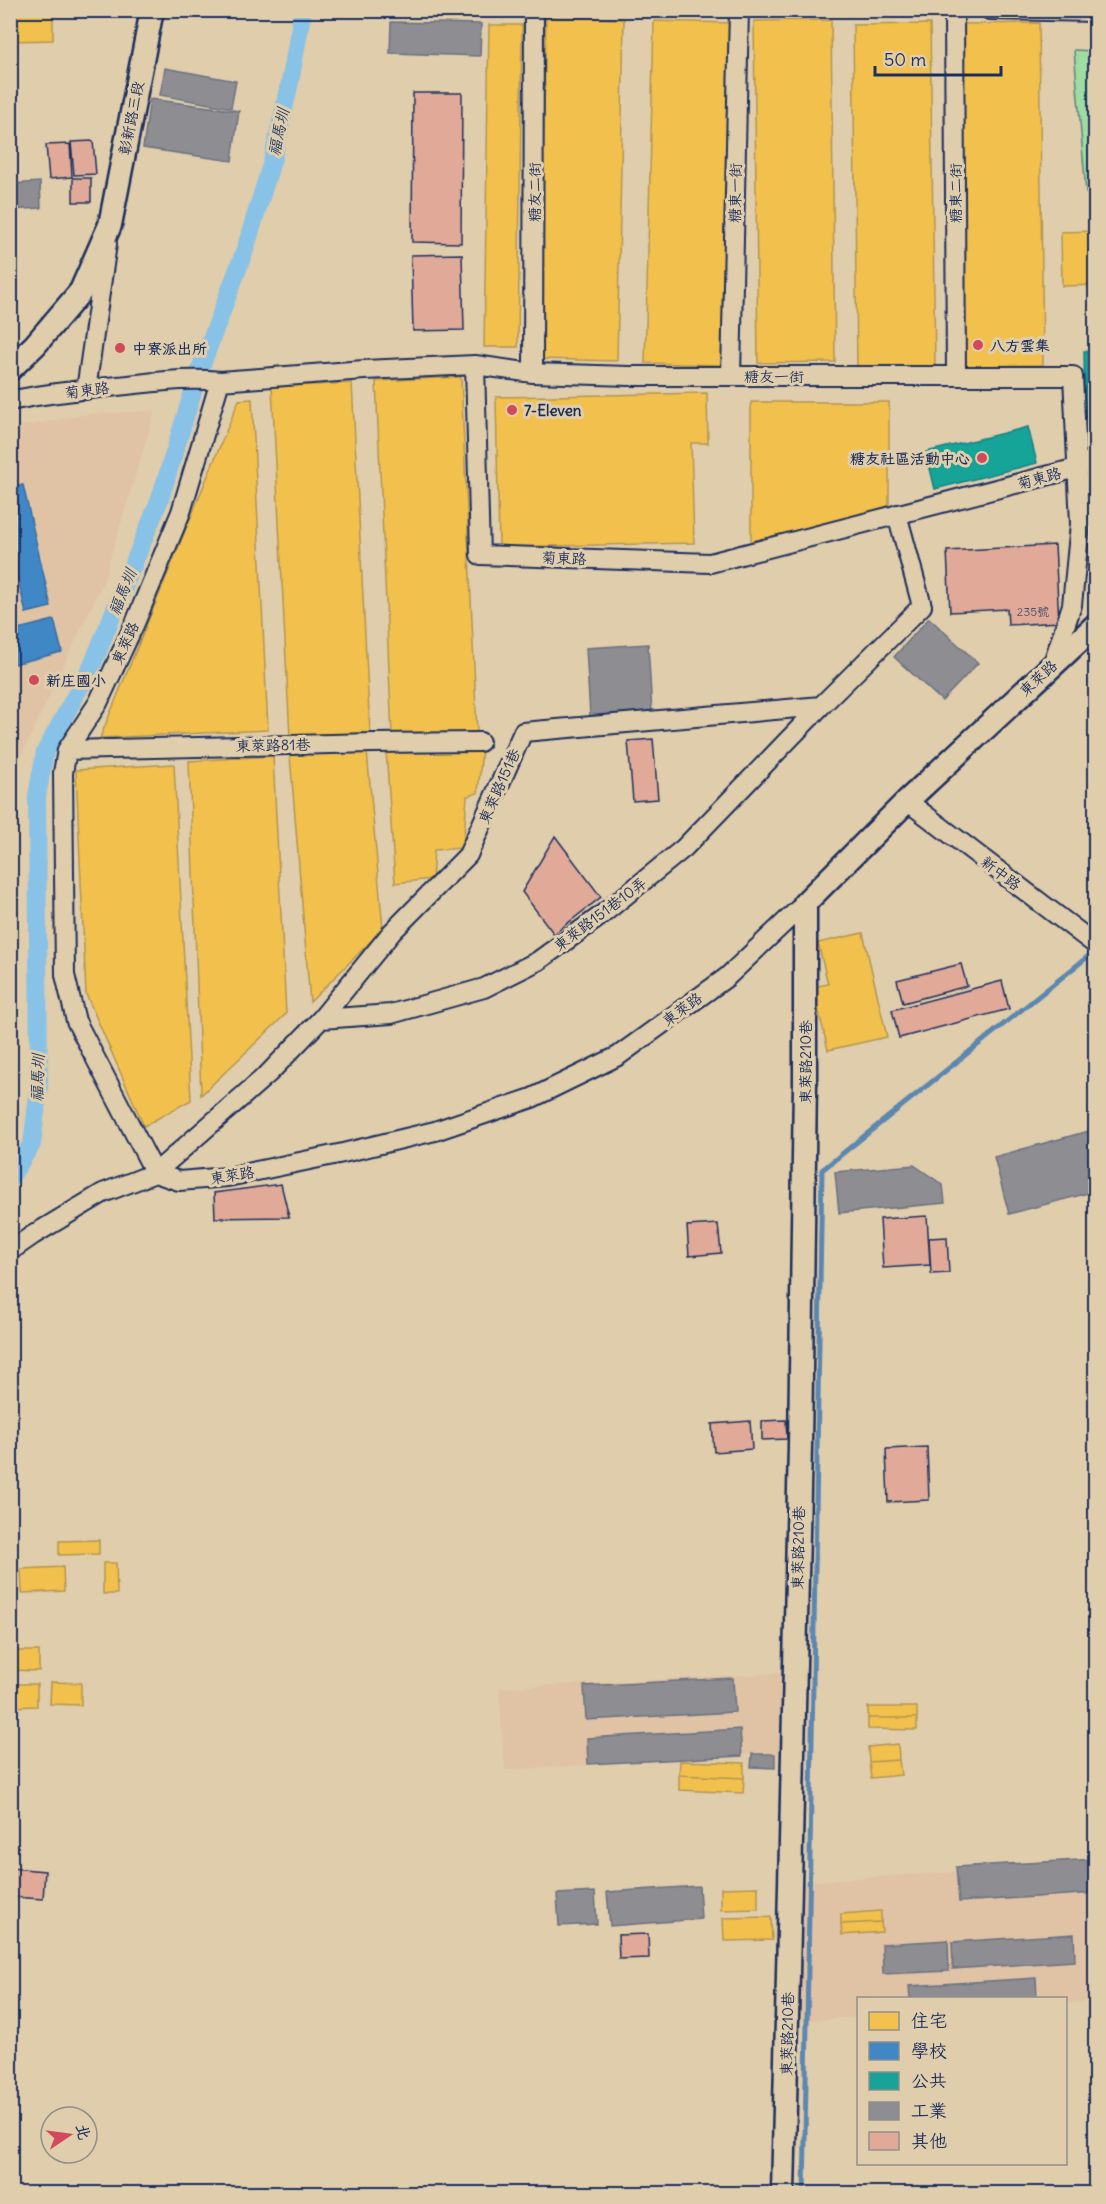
<svg xmlns="http://www.w3.org/2000/svg" width="1106" height="2204" font-family="Delius,'LXGW WenKai TC',sans-serif">
	<rect width="100%" height="100%" fill="#e0cdab"/>
	<filter id="ink" filterUnits="userSpaceOnUse"><feTurbulence type="fractalNoise" baseFrequency=".0167" numOctaves="2"/><feDisplacementMap in="SourceGraphic" scale="12" xChannelSelector="R" yChannelSelector="G"/><feConvolveMatrix kernelMatrix="1 2 1 2 8 2 1 2 1" color-interpolation-filters="sRGB"/></filter>
	<g filter="url(#ink)">
		<!-- built -->
		<path fill="#e0c2a5" d="M 155,411 L 103,582 L 11,777 L 11,428 L 90,414 Z
			M 784,1673 L 783,1752 L 505,1770 L 499,1688 Z
			M 1095,1863 L 1095,2001 L 1066,2003 L 1066,1998 L 858,1998 L 858,2017 L 796,2021 L 802,1882 Z"/>
		<!-- green -->
		<path fill="#a0dba1" stroke="#5e8580" stroke-width="1.5" d="M 1074,50 L 1095,51 L 1095,193 L 1086,193 Z"/>
		<!-- homes -->
		<path fill="#f2c14e" stroke="#b29553" stroke-width="1.5" d="M 10,10 L 53,10 L 53,40 L 10,41 Z
			M 546,17 L 624,19 L 617,361 L 539,359 Z
			M 831,20 L 835,362 L 758,363 L 754,21 Z
			M 654,21 L 732,23 L 723,365 L 645,363 Z
			M 1039,23 L 1043,365 L 966,366 L 961,24 Z
			M 930,24 L 935,366 L 857,367 L 853,25 Z
			M 489,25 L 522,25 L 518,347 L 484,347 Z
			M 1096,231 L 1096,285 L 1062,286 L 1061,232 Z
			M 461,377 L 477,733 L 392,736 L 376,381 Z
			M 352,383 L 370,733 L 290,737 L 272,387 Z
			M 707,393 L 708,443 L 691,443 L 694,543 L 499,547 L 496,397 Z
			M 252,399 L 268,730 L 100,738 L 239,400 Z
			M 751,402 L 889,402 L 889,506 L 751,547 Z
			M 482,748 L 478,793 L 467,796 L 463,848 L 434,850 L 432,879 L 395,883 L 386,749 Z
			M 367,752 L 383,929 L 310,1002 L 290,755 Z
			M 273,756 L 286,1014 L 201,1095 L 189,761 Z
			M 174,764 L 191,1100 L 144,1126 L 86,994 L 76,770 Z
			M 863,933 L 887,1037 L 828,1050 L 813,987 L 828,984 L 818,943 Z
			M 99,1540 L 99,1554 L 59,1555 L 59,1541 Z
			M 103,1563 L 116,1563 L 117,1594 L 103,1594 Z
			M 63,1567 L 64,1591 L 22,1593 L 21,1569 Z
			M 10,1651 L 39,1651 L 39,1671 L 10,1670 Z
			M 51,1682 L 81,1683 L 81,1705 L 50,1704 Z
			M 10,1684 L 37,1684 L 37,1706 L 10,1707 Z
			M 868,1707 L 917,1707 L 917,1718 L 868,1718 Z
			M 868,1718 L 917,1718 L 917,1730 L 868,1729 Z
			M 898,1744 L 899,1760 L 869,1762 L 868,1747 Z
			M 899,1760 L 901,1775 L 871,1778 L 869,1762 Z
			M 680,1761 L 744,1763 L 744,1778 L 679,1775 Z
			M 679,1775 L 744,1778 L 743,1793 L 679,1790 Z
			M 758,1887 L 758,1909 L 721,1910 L 721,1888 Z
			M 881,1911 L 881,1922 L 841,1924 L 841,1914 Z
			M 771,1917 L 772,1940 L 724,1941 L 723,1918 Z
			M 881,1922 L 882,1932 L 842,1935 L 841,1924 Z"/>
		<!-- schools -->
		<path fill="#3f88c5" stroke="#346da6" stroke-width="1.5" d="M 23,485 L 51,607 L 26,613 L 10,546 L 10,488 Z
			M 54,620 L 62,652 L 10,665 L 10,631 Z"/>
		<!-- public -->
		<path fill="#17a398" stroke="#188087" stroke-width="1.5" d="M 1084,351 L 1096,351 L 1096,417 L 1085,417 Z
			M 1028,427 L 1037,463 L 935,489 L 926,452 Z"/>
		<!-- industry -->
		<path fill="#8d8d92" stroke="#6b7182" stroke-width="1.5" d="M 391,22 L 481,24 L 480,56 L 390,53 Z
			M 165,68 L 236,81 L 231,108 L 160,95 Z
			M 150,99 L 239,111 L 232,161 L 143,148 Z
			M 40,182 L 41,208 L 10,210 L 10,184 Z
			M 929,618 L 978,663 L 942,701 L 894,657 Z
			M 648,644 L 652,712 L 590,716 L 586,648 Z
			M 1096,1129 L 1096,1191 L 1009,1214 L 994,1157 Z
			M 914,1165 L 943,1185 L 945,1203 L 839,1213 L 835,1172 Z
			M 733,1678 L 735,1712 L 586,1720 L 584,1686 Z
			M 740,1729 L 742,1756 L 588,1764 L 587,1738 Z
			M 752,1754 L 775,1754 L 775,1768 L 751,1767 Z
			M 1096,1859 L 1096,1893 L 959,1902 L 956,1867 Z
			M 699,1886 L 701,1919 L 610,1926 L 607,1892 Z
			M 595,1892 L 597,1924 L 559,1926 L 557,1894 Z
			M 1074,1934 L 1075,1961 L 953,1969 L 952,1942 Z
			M 948,1940 L 949,1971 L 883,1974 L 882,1944 Z
			M 1036,1978 L 1037,1998 L 910,1998 L 909,1986 Z"/>
		<g fill="none" stroke-linecap="round" stroke-linejoin="round">
			<!-- stream -->
			<path stroke="#5c87b0" stroke-width="5" d="M 804,2194 L 822,1170 L 1096,950"/>
			<!-- canal -->
			<path stroke="#88c2e7" stroke-width="18" d="M 10,1178 L 32,1144 L 39,1088 L 37,796 L 45,752 L 93,663 L 160,499 L 199,372 L 245,250 L 273,158 L 290,82 L 303,10"/>
		</g>
		<!-- building -->
		<path fill="#e1aa98" stroke="#1b2f5e" stroke-width="1.5" d="M 179,10 L 201,10 L 200,14 Z
			M 413,93 L 462,93 L 461,243 L 412,242 Z
			M 93,141 L 96,174 L 74,175 L 71,142 Z
			M 70,144 L 72,177 L 49,179 L 46,145 Z
			M 73,178 L 91,178 L 91,202 L 73,202 Z
			M 462,254 L 464,330 L 413,331 L 411,255 Z
			M 1055,545 L 1059,622 L 1008,625 L 1007,609 L 950,612 L 947,551 Z
			M 653,739 L 658,799 L 633,801 L 628,741 Z
			M 555,836 L 601,897 L 554,934 L 522,892 Z
			M 961,964 L 967,986 L 903,1003 L 897,980 Z
			M 1002,981 L 1009,1009 L 899,1038 L 892,1010 Z
			M 281,1184 L 289,1217 L 215,1218 L 214,1193 Z
			M 927,1216 L 930,1265 L 883,1268 L 880,1219 Z
			M 718,1224 L 721,1253 L 689,1256 L 687,1226 Z
			M 947,1237 L 949,1273 L 931,1274 L 929,1238 Z
			M 786,1420 L 787,1439 L 762,1440 L 762,1421 Z
			M 750,1421 L 752,1449 L 714,1452 L 712,1424 Z
			M 927,1447 L 929,1500 L 888,1502 L 886,1449 Z
			M 10,1868 L 45,1871 L 43,1899 L 10,1897 Z
			M 648,1934 L 649,1958 L 619,1959 L 618,1935 Z"/>
		<g fill="none" stroke-linecap="round" stroke-linejoin="round">
			<!-- minor casing -->
			<g stroke="#1b2f5e" stroke-width="22">
				<path id="minor" d="M 954,10 L 956,376
					M 990,10 L 1096,12
					M 475,365 L 480,555 L 710,563 L 1077,468 L 1096,458
					M 533,373 L 534,10
					M 731,376 L 739,10
					M 86,390 L 107,244
					M 10,401 C 45,393 82,390 117,386 C 151,383 186,377 220,381 L 364,370 L 475,365 L 533,373 L 629,376 L 1073,376 L 1080,524 L 1072,605 L 1053,663
					M 67,750 L 373,743 L 480,742
					M 907,801 L 1096,945
					M 321,1019 L 391,1014 L 484,988 L 538,961 L 599,917 L 684,848 L 821,706 L 922,606 L 897,514
					M 155,1173 L 269,1073 L 321,1019 L 392,932 L 468,855 L 523,732 L 821,706
					M 155,1173 L 76,1021 L 65,975 L 63,773 L 67,750 L 98,703 L 135,623 L 181,512 L 220,381
					M 10,1251 L 33,1235 L 103,1193 L 155,1173 L 179,1181 L 228,1177 L 343,1153 L 435,1131 L 532,1098 L 618,1056 L 727,977 L 805,903"/>
			</g>
			<!-- tertiary casing -->
			<g stroke="#1b2f5e" stroke-width="27">
				<path id="tertiary" d="M 10,369 L 35,345 L 81,291 L 110,225 L 152,10
					M 783,2194 L 800,1445 L 805,1083 L 805,903 L 907,801 L 1096,625"/>
			</g>
			<!-- minor -->
			<use href="#minor" stroke="#e0cdab" stroke-width="18"/>
			<!-- tertiary -->
			<use href="#tertiary" stroke="#e0cdab" stroke-width="22"/>
		</g>
	</g>
	<!-- markers -->
	<g fill="#d1495b" stroke="#e0cdab" stroke-width="2">
		<circle cx="978" cy="345" r="6"/>
		<circle cx="120" cy="348" r="6"/>
		<circle cx="512" cy="410" r="6"/>
		<circle cx="982" cy="458" r="6"/>
		<circle cx="34" cy="680" r="6"/>
	</g>
	<g text-anchor="middle" dominant-baseline="central" stroke-width="6" stroke-linejoin="round" paint-order="stroke">
		<!-- number labels -->
		<g font-size="12" fill="#4c4e6c">
			<text x="1033" y="611">235號</text>
		</g>
		<!-- street labels -->
		<g font-size="15" fill="#1b2f5e" stroke="#e0cdab">
			<text transform="translate(131 118) rotate(-79)">彰新路三段</text>
			<text transform="translate(534 192) rotate(-90)">糖友二街</text>
			<text transform="translate(735 193) rotate(-89)">糖東一街</text>
			<text transform="translate(955 193) rotate(-90)">糖東二街</text>
			<text x="774" y="376">糖友一街</text>
			<text transform="translate(87 390) rotate(-7)">菊東路</text>
			<text transform="translate(1039 478) rotate(-15)">菊東路</text>
			<text transform="translate(564 558) rotate(2)">菊東路</text>
			<text transform="translate(125 643) rotate(-66)">東萊路</text>
			<text transform="translate(1038 678) rotate(-43)">東萊路</text>
			<text transform="translate(273 745) rotate(-1)">東萊路81巷</text>
			<text transform="translate(499 786) rotate(-66)">東萊路151巷</text>
			<text transform="translate(1001 873) rotate(37)">新中路</text>
			<text transform="translate(600 914) rotate(-37)">東萊路151巷10弄</text>
			<text transform="translate(682 1009) rotate(-36)">東萊路</text>
			<text transform="translate(805 1062) rotate(-90)">東萊路210巷</text>
			<text transform="translate(232 1175) rotate(-9)">東萊路</text>
			<text transform="translate(798 1548) rotate(-89)">東萊路210巷</text>
			<text transform="translate(787 2034) rotate(-89)">東萊路210巷</text>
		</g>
		<!-- poi labels -->
		<g font-size="15" font-weight="bold" fill="#1b2f5e" stroke="#e0cdab" text-anchor="start">
			<text x="990" y="345">八方雲集</text>
			<text x="132" y="348">中寮派出所</text>
			<text x="524" y="410">7-Eleven</text>
			<text x="970" y="458" text-anchor="end">糖友社區活動中心</text>
			<text x="46" y="680">新庄國小</text>
		</g>
		<!-- water labels -->
		<g font-size="16" font-style="italic" fill="#263e6c" stroke="#e0cdab">
			<text transform="translate(278 132) rotate(-78)">福馬圳</text>
			<text transform="translate(122 592) rotate(-68)">福馬圳</text>
			<text transform="translate(37 1078) rotate(-88)">福馬圳</text>
		</g>
	</g>
	<!-- margin -->
	<rect width="1106" height="2204" fill="none" stroke="#e0cdab" stroke-width="36"/>
	<rect x="18" y="18" width="1070" height="2168" fill="none" stroke="#1b2f5e" stroke-width="2" filter="url(#ink)"/>
	<!-- legend -->
	<rect x="857" y="1997" width="210" height="168" fill="#e0cdab" stroke="#918e8c" stroke-width="1.5"/>
	<rect x="869" y="2012" width="30" height="18" fill="#f2c14e" stroke="#918e8c" stroke-width="1.5"/>
	<text x="911" y="2027" font-size="18" fill="#1b2f5e">住宅</text>
	<rect x="869" y="2042" width="30" height="18" fill="#3f88c5" stroke="#918e8c" stroke-width="1.5"/>
	<text x="911" y="2057" font-size="18" fill="#1b2f5e">學校</text>
	<rect x="869" y="2072" width="30" height="18" fill="#17a398" stroke="#918e8c" stroke-width="1.5"/>
	<text x="911" y="2087" font-size="18" fill="#1b2f5e">公共</text>
	<rect x="869" y="2102" width="30" height="18" fill="#8d8d92" stroke="#918e8c" stroke-width="1.5"/>
	<text x="911" y="2117" font-size="18" fill="#1b2f5e">工業</text>
	<rect x="869" y="2132" width="30" height="18" fill="#e1aa98" stroke="#918e8c" stroke-width="1.5"/>
	<text x="911" y="2147" font-size="18" fill="#1b2f5e">其他</text>
	<!-- north arrow -->
	<g transform="translate(69 2135) rotate(77)"><circle r="28" fill="#e0cdab" stroke="#918e8c" stroke-width="1.5"/>
	<path d="M0-4.5L10 22L0 15L-10 22Z" fill="#d1495b"/>
	<text y="-9" font-size="16" font-weight="bold" text-anchor="middle" fill="#1b2f5e">北</text>
	</g>
	<!-- scale -->
	<path d="M875 66v9h126v-9" fill="none" stroke="#1b2f5e" stroke-width="3"/>
	<text x="884" y="66" font-size="18" fill="#1b2f5e" stroke="#e0cdab" stroke-width="4.5" paint-order="stroke">50 m</text>
</svg>
